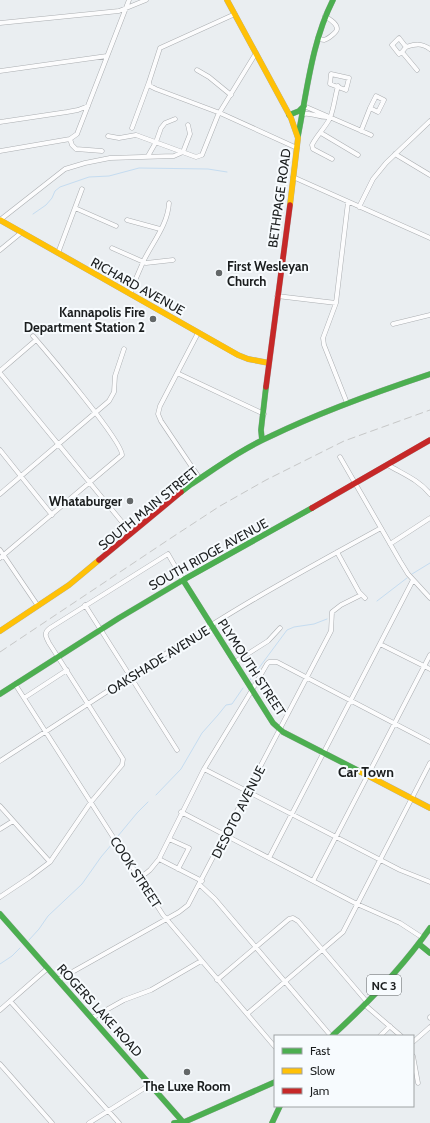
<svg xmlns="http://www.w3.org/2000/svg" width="430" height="1123" font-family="Cabin,sans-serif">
	<rect width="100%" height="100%" fill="#eaeef1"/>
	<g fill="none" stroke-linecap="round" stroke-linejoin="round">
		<!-- stream -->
		<path stroke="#c5dcf0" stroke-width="1" d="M 33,214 L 46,205 L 52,198 L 55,191 L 60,187 L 89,177 L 109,176 L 139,168 L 208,169 L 227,172
			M 412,574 L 430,563
			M 377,601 L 407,578
			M 250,680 L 287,630 L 294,627 L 314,624 L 327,619
			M 156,795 L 181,769 L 202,733 L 218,715 L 226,705 L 232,704 L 243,688
			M 118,836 L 137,813 L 148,802
			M 29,940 L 39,929 L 48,916 L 82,884 L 101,857 L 112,844
			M 0,964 L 12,956 L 20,948"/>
		<!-- street casing -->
		<g stroke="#abaeb1" stroke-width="5">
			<path id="street" d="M 0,23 L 119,11 L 146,0
				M 318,38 C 320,39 322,40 324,40 C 328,39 337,32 337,29 C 337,23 329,19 325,16
				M 406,47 C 416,44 421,43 430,49
				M 402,52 L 406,47 L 399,38 L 392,45 L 399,54 L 402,52 L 417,70
				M 197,70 L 209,77 L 231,95
				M 0,71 L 107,56
				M 331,74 L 349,78 L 346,90 L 330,84 Z
				M 149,82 L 150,86 L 156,89 L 220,113 L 297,148
				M 376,96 L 384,100 L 378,112 L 370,108 Z
				M 304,106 L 371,135
				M 303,114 C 312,112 319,118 328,117
				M 0,122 L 67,112 L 78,110 L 88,106
				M 132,128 L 149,82 L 160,48 L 235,14
				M 361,131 L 370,108
				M 321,133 L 358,155
				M 108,136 L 119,138 L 136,135 L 196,157 L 202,155 L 218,115 L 256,53
				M 70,139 L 72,145 L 76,149 L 102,151
				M 0,151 L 70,139 L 77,134 L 129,0
				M 395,154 L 430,175
				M 148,156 L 156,142 L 161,128 L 165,123 L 175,119
				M 332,159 L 313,149 L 312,145 C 317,135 325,128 330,118 C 334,108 335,96 338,86
				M 293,177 L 430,238
				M 359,207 L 373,179 L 386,163 L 430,121
				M 75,208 L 116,226
				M 0,220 L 65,169 L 85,163 L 110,158 L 174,156 L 183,152 L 190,134 L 188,125
				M 127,220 L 160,229
				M 112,248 L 146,263 L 173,260
				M 0,250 L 22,232
				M 58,253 L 82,189
				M 130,294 C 134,283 139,271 144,260 C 153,242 168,224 169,203
				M 277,296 L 336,303
				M 393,324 L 430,315
				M 198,333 L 160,406 L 158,414 L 161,421 L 200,479
				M 0,371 L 36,340
				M 0,373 L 131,533
				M 177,373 L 264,414
				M 347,403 L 324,345 L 323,338 L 336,303 L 348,202
				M 0,450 L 52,515
				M 340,457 L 400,561 L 408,574 L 430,598
				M 388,465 C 403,474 419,480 430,494
				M 0,494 L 109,401 L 114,392 L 115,376 L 124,349
				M 390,544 L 430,518
				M 0,550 L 38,606
				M 337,552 L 359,592 L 365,598
				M 0,558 L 122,455 C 123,442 46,351 33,336
				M 85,605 L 177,750
				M 380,644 L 430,669
				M 235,662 L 268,641 L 280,628
				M 15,684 L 163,915 L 275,1047
				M 24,698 L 67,670
				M 0,761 C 85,707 169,649 256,598 C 297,574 339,551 381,528
				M 204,769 L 400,870 L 430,882
				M 0,806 L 50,862
				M 181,812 L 357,904 L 400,923 L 423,938
				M 0,829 L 13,821
				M 169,839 L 189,848 L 178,869
				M 269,858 L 413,580
				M 159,859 L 202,881
				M 140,878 L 150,870 L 159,859 L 204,769 L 252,690 L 267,664 L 269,662 L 277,662 L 430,742
				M 313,881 L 430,655
				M 200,885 L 215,899 L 331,1036
				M 0,897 L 30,877 L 50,862 L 91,802 L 122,765 L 123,759 L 49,643 C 46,637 43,633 50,628 L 168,554 L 183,580
				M 58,980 L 179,912 L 188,905 L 331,631 L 332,612 L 341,605 L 361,595
				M 217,980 L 289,919 L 293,918 L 298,921 L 367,1002
				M 10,1001 L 119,1123
				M 365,1005 L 401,1036
				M 0,1010 L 48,968
				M 247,1014 L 343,932 L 430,763
				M 430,1017 L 430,1018
				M 92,1018 L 124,1000 L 151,990 L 201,961
				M 380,1036 L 390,1026
				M 413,1042 L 430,1027
				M 413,1056 L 418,1083
				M 0,1064 L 52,1123
				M 89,1123 L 151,1084"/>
		</g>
		<!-- fast casing -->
		<g stroke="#abaeb1" stroke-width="6">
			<path id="fast" d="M 289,115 L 299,111 L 304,106
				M 298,136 C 307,91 312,41 333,0
				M 262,440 L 261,430 L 266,387
				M 181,492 L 190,485 C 216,468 242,449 271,436 C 322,411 376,392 430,374
				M 183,580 L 273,723 L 283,732 L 361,772
				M 0,694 L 119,618 L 183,580 L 312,508
				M 0,914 L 183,1122
				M 419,944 L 430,953
				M 332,1036 C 368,1003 402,968 430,928
				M 174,1123 L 183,1122
				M 182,1123 L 275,1082
				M 272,1123 L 280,1106"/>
		</g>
		<!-- slow casing -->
		<g stroke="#abaeb1" stroke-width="6">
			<path id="slow" d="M 227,0 L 291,118 L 298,138 L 290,205
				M 0,220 L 238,355 L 248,359 L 269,363
				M 0,631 L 69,585 L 99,560
				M 361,772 L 430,808"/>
		</g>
		<!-- jam casing -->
		<g stroke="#abaeb1" stroke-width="6">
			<path id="jam" d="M 266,387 L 290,205
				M 312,508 L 430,440
				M 99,560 L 181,492"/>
		</g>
		<!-- street -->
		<use href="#street" stroke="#fcfcfd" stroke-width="4"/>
		<!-- fast -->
		<use href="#fast" stroke="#4caf50" stroke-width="5.5"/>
		<!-- slow -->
		<use href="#slow" stroke="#ffc107" stroke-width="5.5"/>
		<!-- jam -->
		<use href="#jam" stroke="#c62828" stroke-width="5.5"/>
		<!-- rail -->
		<path stroke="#c6c7c7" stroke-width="1" stroke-dasharray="8 4" stroke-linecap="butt" d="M 0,652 L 171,538 L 220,506 L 266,480 L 344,441 L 430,410"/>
	</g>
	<!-- markers -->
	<g fill="#636768" stroke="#f7fbfe" stroke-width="1.5">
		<circle cx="219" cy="273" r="4"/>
		<circle cx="153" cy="319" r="4"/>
		<circle cx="130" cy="501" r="4"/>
		<circle cx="187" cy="1072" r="4"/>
	</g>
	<g text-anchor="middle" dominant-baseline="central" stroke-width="4" stroke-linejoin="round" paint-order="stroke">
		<!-- shield labels -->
		<rect fill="#f7fbfe" stroke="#5d6062" stroke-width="1" x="367" y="975" width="34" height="20" rx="3"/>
		<g font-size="12" font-weight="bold" fill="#1b1e1f">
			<text x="384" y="985">NC 3</text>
		</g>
		<!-- street labels -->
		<g font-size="13" fill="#1b1e1f" stroke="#f7fbfe">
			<text transform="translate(279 198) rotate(-82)">BETHPAGE ROAD</text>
			<text transform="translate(138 286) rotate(29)">RICHARD AVENUE</text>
			<text transform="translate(148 508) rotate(-39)">SOUTH MAIN STREET</text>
			<text transform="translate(208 554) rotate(-29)">SOUTH RIDGE AVENUE</text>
			<text transform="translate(158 660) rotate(-32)">OAKSHADE AVENUE</text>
			<text transform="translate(252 667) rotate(57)">PLYMOUTH STREET</text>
			<text transform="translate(238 812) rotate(-63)">DESOTO AVENUE</text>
			<text transform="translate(136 872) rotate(57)">COOK STREET</text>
			<text transform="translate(100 1010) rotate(48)">ROGERS LAKE ROAD</text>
		</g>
		<!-- poi labels -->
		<g font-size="13" font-weight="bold" fill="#1b1e1f" stroke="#f7fbfe" text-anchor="end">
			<text x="227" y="266" text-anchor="start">First Wesleyan<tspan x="227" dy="15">Church</tspan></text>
			<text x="145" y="312">Kannapolis Fire<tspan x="145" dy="15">Department Station 2</tspan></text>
			<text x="122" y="501">Whataburger</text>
			<text x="187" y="1086" text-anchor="middle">The Luxe Room</text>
		</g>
		<!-- neighbourhood labels -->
		<g font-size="14" font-weight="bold" fill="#1b1e1f" stroke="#f7fbfe">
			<text x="366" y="772">Car Town</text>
		</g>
	</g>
	<!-- legend -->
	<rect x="274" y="1035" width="140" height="72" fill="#f7fbfe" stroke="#9fa3a5"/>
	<rect x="282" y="1048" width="20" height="6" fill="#4caf50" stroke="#9fa3a5"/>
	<text x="310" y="1055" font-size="12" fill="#1b1e1f">Fast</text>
	<rect x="282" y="1068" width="20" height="6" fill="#ffc107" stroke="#9fa3a5"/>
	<text x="310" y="1075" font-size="12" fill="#1b1e1f">Slow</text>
	<rect x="282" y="1088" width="20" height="6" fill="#c62828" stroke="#9fa3a5"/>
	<text x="310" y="1095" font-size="12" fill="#1b1e1f">Jam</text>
</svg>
